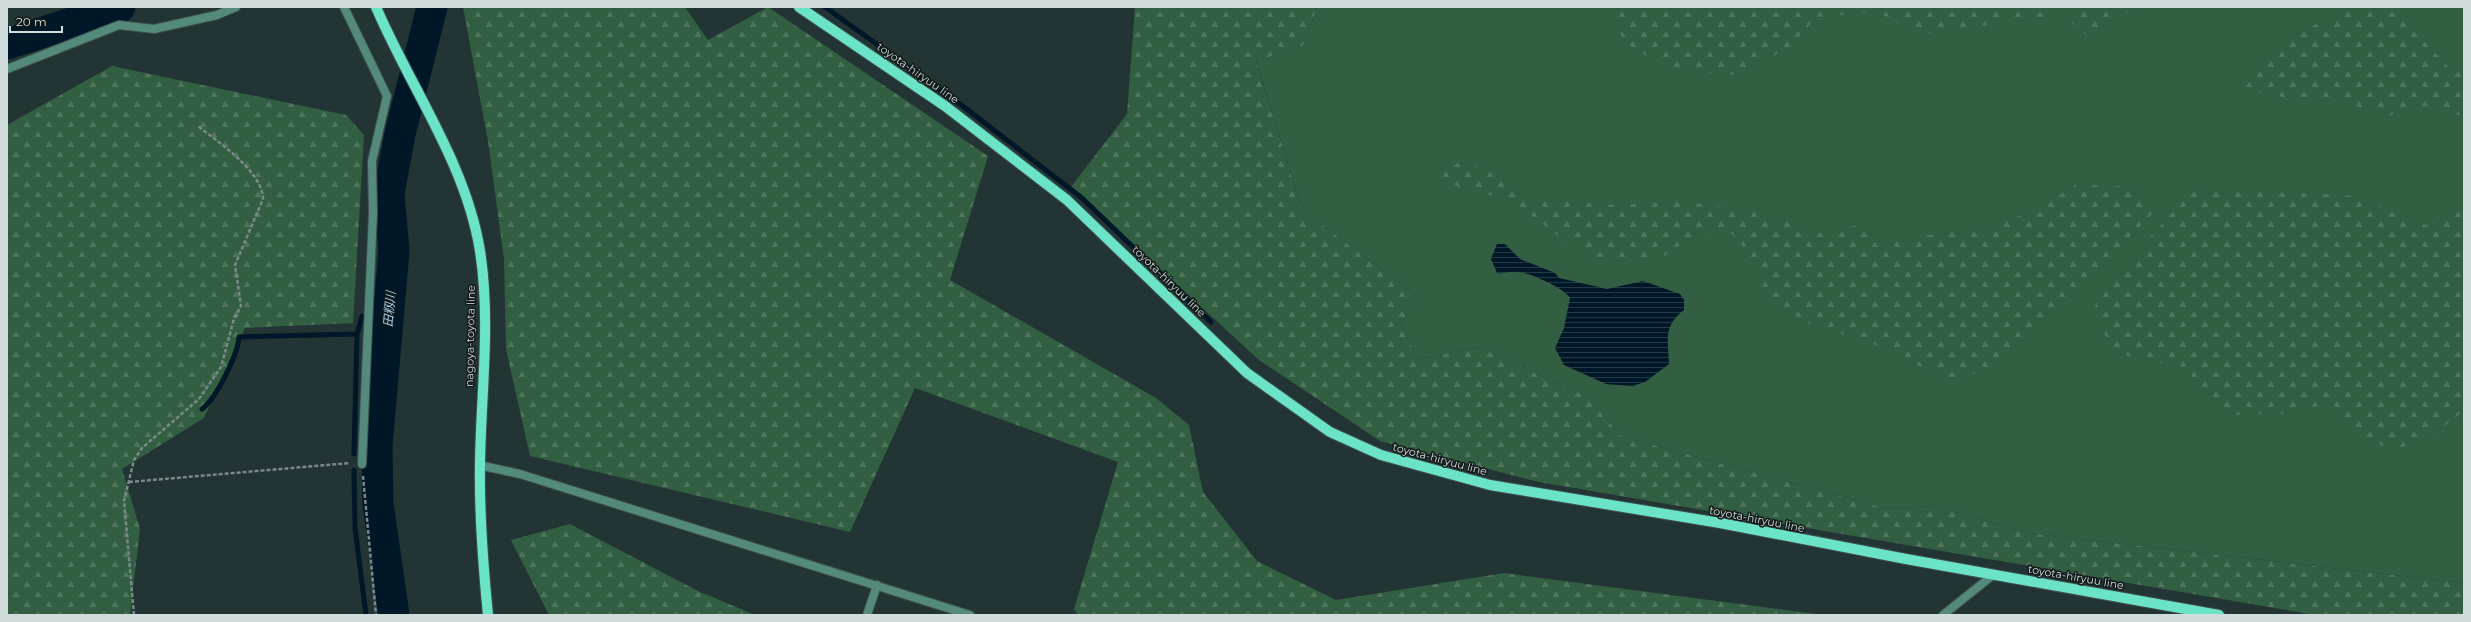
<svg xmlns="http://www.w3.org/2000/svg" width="2471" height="622" font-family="Montserrat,'Noto Sans JP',sans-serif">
	<defs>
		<pattern id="forest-firs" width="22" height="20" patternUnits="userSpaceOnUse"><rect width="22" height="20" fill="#325f42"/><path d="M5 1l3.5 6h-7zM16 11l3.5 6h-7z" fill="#4f755d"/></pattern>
		<pattern id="water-rules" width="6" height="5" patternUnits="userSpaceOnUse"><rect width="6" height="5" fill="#001727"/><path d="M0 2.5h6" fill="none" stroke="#243846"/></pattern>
	</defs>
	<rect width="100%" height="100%" fill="#223434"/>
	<!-- green -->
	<path fill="#325f42" d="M 1317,7 L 2464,7 L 2464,583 L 2027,533 L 1935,506 L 1888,509 L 1621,436 L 1588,397 L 1479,347 L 1418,359 L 1401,325 L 1416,295 L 1302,210 L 1256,60 L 1303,46 Z"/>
	<!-- forest -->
	<path fill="url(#forest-firs)" d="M 463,7 L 685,7 L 708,40 L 768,7 L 988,156 L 950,280 L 1156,398 L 1189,425 L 1203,492 L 1257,561 L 1336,600 L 1504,573 L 1824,615 L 1078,615 L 1074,609 L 1118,462 L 915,388 L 850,532 L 530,456 L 506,349 L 504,259 L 488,141 Z
		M 1135,7 L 1317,7 L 1303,46 L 1256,61 L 1302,210 L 1416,295 L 1401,325 L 1418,359 L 1479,347 L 1588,397 L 1621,436 L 1888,509 L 1935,506 L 2027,533 L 2464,583 L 2464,615 L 2315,615 L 1539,482 L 1380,441 L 1259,360 L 1071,187 L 1127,114 Z
		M 1616,7 L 2040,7 L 2048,23 L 2009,21 L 1950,32 L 1914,34 L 1886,16 L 1864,13 L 1817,17 L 1789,47 L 1740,75 L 1671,71 L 1622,41 Z
		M 2061,7 L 2142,7 L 2132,10 L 2091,40 L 2066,17 Z
		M 2346,7 L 2393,7 L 2451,70 L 2464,68 L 2464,118 L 2462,116 L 2426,106 L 2387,116 L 2343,102 L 2293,99 L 2242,90 L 2295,36 Z
		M 112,66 L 346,115 L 364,135 L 353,323 L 245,328 L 204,418 L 122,469 L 140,529 L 130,615 L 7,615 L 7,125 Z
		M 1463,159 L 1505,180 L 1532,197 L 1573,202 L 1619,205 L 1679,201 L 1747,210 L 1785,220 L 1819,233 L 1859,225 L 1873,243 L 1992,226 L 2037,209 L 2080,182 L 2103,187 L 2135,185 L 2154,212 L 2018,352 L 1983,370 L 1951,383 L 1887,349 L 1804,322 L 1765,291 L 1749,254 L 1727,228 L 1693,237 L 1664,256 L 1626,263 L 1592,261 L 1512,201 L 1434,180 Z
		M 2192,191 L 2308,193 L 2354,196 L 2426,225 L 2464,198 L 2464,411 L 2434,434 L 2394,451 L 2356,434 L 2328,404 L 2284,414 L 2233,415 L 2180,366 L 2135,359 L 2109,346 L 2095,305 L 2112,279 Z
		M 570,524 L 698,591 L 755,615 L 549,615 L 511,540 Z"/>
	<!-- water -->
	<path fill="url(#water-rules)" d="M 1497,244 L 1505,244 L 1520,259 L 1555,273 L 1559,278 L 1607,289 L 1643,281 L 1680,294 L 1684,300 L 1684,310 C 1663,326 1668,339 1669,364 L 1645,382 L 1632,386 L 1606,384 L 1564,365 L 1555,348 L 1564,328 L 1570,298 C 1566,289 1529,272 1518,272 C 1511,271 1504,274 1497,273 L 1491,259 Z"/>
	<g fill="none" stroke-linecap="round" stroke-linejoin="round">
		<!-- stream -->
		<path stroke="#001727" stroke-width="5" d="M 825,7 L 964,107 L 1082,198 L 1211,322
			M 202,409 C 216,399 238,354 239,337 L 357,334
			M 354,454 L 357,334 L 362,316
			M 354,470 L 355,528 L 366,615"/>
		<!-- river -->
		<path stroke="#001727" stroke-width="31" d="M 7,44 L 120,7
			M 394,615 L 378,504 L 377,445 L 394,251 L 389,193 L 400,134 L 432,7"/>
		<!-- service casing -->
		<g stroke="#3e4f4f" stroke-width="10">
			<path id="service" d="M 479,465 L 520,474 L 970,615
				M 867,615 L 877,585
				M 1943,615 L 1993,575"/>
		</g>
		<!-- minor casing -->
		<g stroke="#3e4f4f" stroke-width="10">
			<path id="minor" d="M 344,7 L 387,96 L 372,161 L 373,213 L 362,464
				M 7,69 L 119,25 L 154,29 L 217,15 L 236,7"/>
		</g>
		<!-- primary casing -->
		<g stroke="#3e4f4f" stroke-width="12">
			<path id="primary" d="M 376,7 C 410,87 466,163 480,251 C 491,321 481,393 480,463 C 479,514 483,564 488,615
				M 799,7 L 945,106 L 1067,200 L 1247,373 L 1330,432 L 1381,455 L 1490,485 L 1720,523 L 1906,559 L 2219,615"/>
		</g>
		<!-- path -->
		<path stroke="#7a8989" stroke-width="2.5" stroke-dasharray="4 2" stroke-linecap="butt" d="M 363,476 L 376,615
			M 129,482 L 350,463
			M 134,615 L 124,501 L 134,460 L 142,448 L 199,399 L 221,367 L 234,319 L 241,306 L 235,265 L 263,199 C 263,172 218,142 198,126"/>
		<!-- service -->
		<use href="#service" stroke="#548a7c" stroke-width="8"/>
		<!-- minor -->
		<use href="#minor" stroke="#548a7c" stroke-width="8"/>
		<!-- primary -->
		<use href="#primary" stroke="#6be3c7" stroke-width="10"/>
	</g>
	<g text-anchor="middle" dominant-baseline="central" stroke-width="3" stroke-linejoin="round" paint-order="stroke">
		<!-- street labels -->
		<g font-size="11" fill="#d1dcdc" stroke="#121a1a">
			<text transform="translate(918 73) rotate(35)">toyota-hiryuu line</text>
			<text transform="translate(1169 281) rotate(44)">toyota-hiryuu line</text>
			<text transform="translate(470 336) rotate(-89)">nagoya-toyota line</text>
			<text transform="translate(1440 459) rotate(15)">toyota-hiryuu line</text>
			<text transform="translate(1757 519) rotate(11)">toyota-hiryuu line</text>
			<text transform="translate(2076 577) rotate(10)">toyota-hiryuu line</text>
		</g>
		<!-- water labels -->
		<g font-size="12" font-style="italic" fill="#a8d4f3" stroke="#121a1a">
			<text transform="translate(389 309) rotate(-85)">田籾川</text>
		</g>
	</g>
	<!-- border -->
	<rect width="2471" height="622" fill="none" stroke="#d1dcdc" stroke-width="16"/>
	<!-- scale -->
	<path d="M10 26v6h52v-6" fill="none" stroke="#d1dcdc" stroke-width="2"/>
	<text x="16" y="26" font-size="12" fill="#d1dcdc" stroke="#121a1a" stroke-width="3" paint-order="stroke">20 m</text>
</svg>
